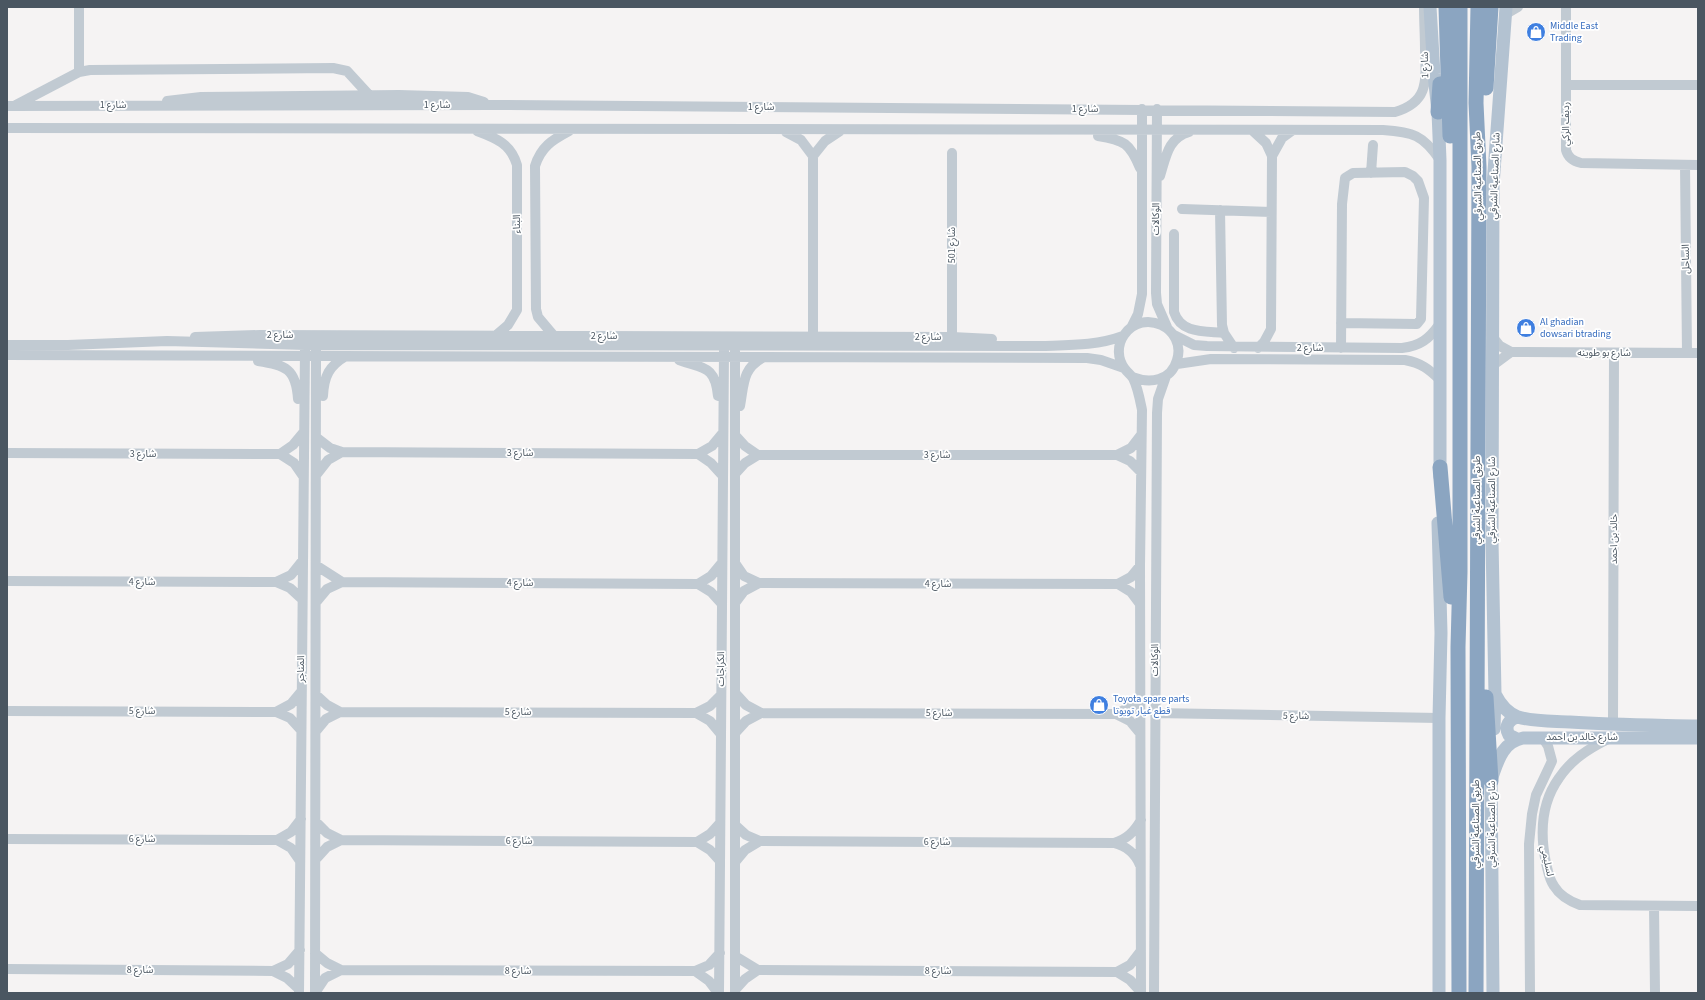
<svg xmlns="http://www.w3.org/2000/svg" width="1705" height="1000" font-family="'Source Sans 3','Noto Sans Arabic',sans-serif">
	<rect width="100%" height="100%" fill="#f5f3f3"/>
	<g fill="none" stroke-linecap="round" stroke-linejoin="round">
		<!-- minor -->
		<path stroke="#c1cad2" stroke-width="10" d="M 1566,7 L 1566,150 C 1568,158 1573,161 1581,163 L 1698,165
			M 1506,14 L 1518,7
			M 79,72 L 79,7
			M 1566,85 L 1698,85
			M 167,101 L 201,97 L 399,95 L 468,97 L 484,102
			M 16,105 L 79,72 L 90,70 L 333,68 L 347,71 L 369,95
			M 7,106 L 494,105 L 1395,112 C 1429,102 1426,81 1425,50 C 1425,36 1424,21 1424,7
			M 1157,109 L 1156,293 L 1157,304 L 1167,327
			M 7,128 L 1383,130 C 1413,132 1423,135 1440,160
			M 1252,130 L 1266,143 L 1272,156
			M 477,131 C 496,138 511,144 517,165 L 517,310 L 508,325 L 494,337
			M 786,132 L 801,140 L 813,156 L 813,337
			M 1098,136 C 1124,140 1130,143 1140,168
			M 952,153 L 952,337
			M 813,156 L 825,141 L 840,131
			M 1685,165 L 1687,353
			M 1371,173 L 1373,145
			M 1160,176 C 1166,157 1168,138 1189,132
			M 1182,209 L 1271,212
			M 1220,210 L 1222,325 L 1224,333 L 1234,348
			M 1174,234 L 1174,312 C 1181,334 1205,331 1224,333
			M 1132,326 L 1138,314 L 1142,294 L 1142,109
			M 1174,335 L 1194,345 L 1207,346 L 1402,348 C 1420,346 1429,339 1439,325
			M 554,336 L 538,317 L 536,309 L 535,166 C 541,147 552,140 569,131
			M 1492,336 L 1500,346 L 1511,352 L 1698,353
			M 195,337 L 260,335 L 952,337 L 992,339
			M 7,345 L 68,345 L 167,341 L 305,345 L 1040,346 C 1068,345 1096,346 1123,336
			M 1258,348 L 1264,342 L 1271,329 L 1272,156 L 1282,138 L 1293,130
			M 1341,348 L 1342,204 L 1345,178 L 1353,173 L 1405,172 L 1413,176 L 1418,181 L 1424,198 L 1421,319 L 1417,324 L 1341,323
			M 735,351 L 735,993
			M 7,355 L 1087,358 L 1101,360 L 1124,368
			M 679,360 C 703,369 715,365 718,396
			M 258,361 C 286,365 296,369 298,399
			M 1177,364 L 1211,359 L 1405,360 C 1421,363 1429,369 1440,380
			M 1492,366 L 1511,352
			M 1132,377 C 1150,384 1171,381 1177,360 C 1187,328 1143,307 1124,335 C 1117,345 1117,359 1125,369 C 1127,372 1131,375 1133,378 C 1138,388 1140,400 1142,410 L 1140,566 L 1141,993
			M 323,396 C 324,376 329,366 346,356
			M 740,406 C 744,385 742,368 764,357
			M 735,435 L 745,446 L 758,455
			M 317,438 L 330,448 L 342,452 L 698,454 L 712,446 L 722,434
			M 7,453 L 280,454 L 294,463 L 303,476
			M 280,454 L 293,445 L 303,433
			M 698,454 L 711,463 L 721,474
			M 1117,455 L 1131,448 L 1141,435
			M 317,474 L 328,460 L 342,452
			M 735,474 L 745,463 L 758,455 L 1117,455 L 1130,461 L 1141,472
			M 735,563 L 744,576 L 759,583 L 1118,584 L 1131,592 L 1140,604
			M 317,566 L 342,582
			M 7,581 L 276,582 L 290,588 L 302,599
			M 276,582 L 291,575 L 303,560
			M 698,584 L 711,592 L 721,603
			M 1118,584 L 1131,577 L 1140,566
			M 317,601 L 327,589 L 342,582 L 698,584 L 711,576 L 721,564
			M 735,603 L 744,591 L 759,583
			M 735,693 L 746,705 L 761,713
			M 316,695 L 327,705 L 340,712 L 696,713 L 710,706 L 721,695
			M 7,711 L 276,712 L 290,718 L 300,729
			M 276,712 L 291,704 L 301,692
			M 696,713 L 710,721 L 720,733
			M 1154,713 L 1439,718
			M 1116,714 L 1130,721 L 1140,733
			M 1613,725 L 1614,353
			M 316,731 L 326,719 L 340,712
			M 735,733 L 746,721 L 761,713 L 1116,714 L 1130,707 L 1140,696
			M 1608,739 C 1588,749 1571,760 1559,778 C 1541,803 1540,834 1546,863 C 1548,871 1549,879 1554,886 C 1560,896 1569,901 1580,905 L 1698,906
			M 316,822 L 327,833 L 341,840 L 697,842 L 710,850 L 720,861
			M 735,825 L 746,835 L 760,841 L 1114,843 C 1126,846 1135,853 1140,865
			M 7,839 L 277,840 L 291,832 L 301,819
			M 277,840 L 291,848 L 300,861
			M 697,842 L 710,834 L 720,823
			M 1114,843 C 1127,839 1134,832 1141,820
			M 317,858 L 327,847 L 341,840
			M 735,862 L 745,850 L 760,841
			M 1654,906 L 1655,993
			M 315,953 L 327,963 L 341,970
			M 735,956 L 758,970 L 1117,972 L 1130,965 L 1140,952
			M 7,969 L 273,971 L 288,964 L 300,950
			M 273,971 L 287,978 L 299,989
			M 695,971 L 709,981 L 718,993
			M 1117,972 L 1130,980 L 1141,992
			M 735,990 L 745,979 L 758,970
			M 299,993 L 305,349
			M 315,993 L 316,349
			M 315,993 L 325,978 L 341,970 L 695,971 L 709,965 L 720,953
			M 719,993 L 724,351
			M 1154,993 L 1157,413 L 1158,399 L 1166,376
			M 1530,993 L 1529,844 L 1532,814 L 1536,795 L 1552,761 L 1548,746 L 1542,737"/>
		<!-- major -->
		<path stroke="#b3c2d1" stroke-width="13" d="M 1430,7 L 1434,74 L 1438,112 L 1440,160 L 1440,477
			M 1438,523 L 1441,633 L 1439,718 L 1439,993
			M 1495,694 C 1500,704 1507,713 1518,717 C 1534,722 1553,721 1570,722 C 1613,725 1655,725 1698,726
			M 1494,729 L 1495,694 L 1492,541 L 1493,185 L 1506,7
			M 1517,739 L 1509,735 C 1504,726 1509,719 1518,717
			M 1491,772 L 1493,993
			M 1492,777 C 1498,760 1503,742 1523,738 L 1698,738"/>
		<!-- highway -->
		<path stroke="#8ba5c1" stroke-width="15" d="M 1446,7 L 1450,136
			M 1486,88 L 1491,7
			M 1438,112 L 1440,84
			M 1440,467 L 1451,597
			M 1486,697 L 1491,781
			M 1459,993 L 1458,647 L 1460,572 L 1460,7
			M 1476,993 L 1479,167 L 1476,103 L 1478,7"/>
	</g>
	<!-- icons -->
	<defs>
		<g id="shop-disc" transform="scale(1)"><circle r="9.5" fill="#3f7fe0" stroke="#fff"/><path d="M-5-2.5h2.3a2.7 3.5 0 0 1 5.4 0H5L5.5 6h-11ZM-1.5-2.5h3a1.5 2.3 0 0 0-3 0Z" fill="#fff"/></g>
	</defs>
	<g fill-rule="evenodd">
		<use href="#shop-disc" x="1536" y="32"/>
		<use href="#shop-disc" x="1526" y="328"/>
		<use href="#shop-disc" x="1099" y="705"/>
	</g>
	<g text-anchor="middle" dominant-baseline="central" stroke-width="3.5" stroke-linejoin="round" paint-order="stroke">
		<!-- shop labels -->
		<g font-size="10" fill="#366cbe" stroke="#fff" text-anchor="start">
			<text x="1550" y="26">Middle East<tspan x="1550" dy="12">Trading</tspan></text>
			<text x="1540" y="322">Al ghadian<tspan x="1540" dy="12">dowsari btrading</tspan></text>
			<text x="1113" y="699">Toyota spare parts<tspan x="1113" dy="12">قطع غيار تويوتا</tspan></text>
		</g>
		<!-- street labels -->
		<g font-size="10" fill="#4a5661" stroke="#fff">
			<text transform="translate(1425 65) rotate(-91)">شارع 1</text>
			<text x="113" y="105">شارع 1</text>
			<text x="437" y="105">شارع 1</text>
			<text x="761" y="107">شارع 1</text>
			<text x="1085" y="109">شارع 1</text>
			<text transform="translate(1566 124) rotate(-90)">رديف الركي</text>
			<text transform="translate(1478 176) rotate(-91)">طريق الصناعية الشرقي</text>
			<text transform="translate(1495 176) rotate(-88)">شارع الصناعية الشرقي</text>
			<text transform="translate(1156 219) rotate(-89)">الوكالات</text>
			<text transform="translate(517 224) rotate(-91)">البناء</text>
			<text transform="translate(952 245) rotate(-90)">شارع 501</text>
			<text transform="translate(1686 259) rotate(-91)">الساحل</text>
			<text x="280" y="335">شارع 2</text>
			<text x="604" y="336">شارع 2</text>
			<text x="928" y="337">شارع 2</text>
			<text x="1310" y="348">شارع 2</text>
			<text x="1604" y="353">شارع بو طوينه</text>
			<text x="520" y="453">شارع 3</text>
			<text x="143" y="454">شارع 3</text>
			<text x="937" y="455">شارع 3</text>
			<text transform="translate(1477 500) rotate(-90)">طريق الصناعية الشرقي</text>
			<text transform="translate(1492 500) rotate(-90)">شارع الصناعية الشرقي</text>
			<text transform="translate(1614 539) rotate(-90)">خالد بن احمد</text>
			<text x="142" y="582">شارع 4</text>
			<text x="520" y="583">شارع 4</text>
			<text x="938" y="584">شارع 4</text>
			<text transform="translate(1155 660) rotate(-90)">الوكالات</text>
			<text transform="translate(301 669) rotate(-90)">المناجر</text>
			<text transform="translate(721 669) rotate(-90)">الكراجات</text>
			<text x="142" y="711">شارع 5</text>
			<text x="518" y="712">شارع 5</text>
			<text x="939" y="713">شارع 5</text>
			<text transform="translate(1296 716) rotate(1)">شارع 5</text>
			<text x="1582" y="737">شارع خالد بن احمد</text>
			<text transform="translate(1476 824) rotate(-90)">طريق الصناعية الشرقي</text>
			<text transform="translate(1492 824) rotate(-90)">شارع الصناعية الشرقي</text>
			<text x="142" y="839">شارع 6</text>
			<text x="519" y="841">شارع 6</text>
			<text x="937" y="842">شارع 6</text>
			<text transform="translate(1547 861) rotate(78)">لسليمي</text>
			<text x="140" y="970">شارع 8</text>
			<text x="518" y="971">شارع 8</text>
			<text x="938" y="971">شارع 8</text>
		</g>
	</g>
	<!-- border -->
	<rect width="1705" height="1000" fill="none" stroke="#4a5661" stroke-width="16"/>
</svg>
